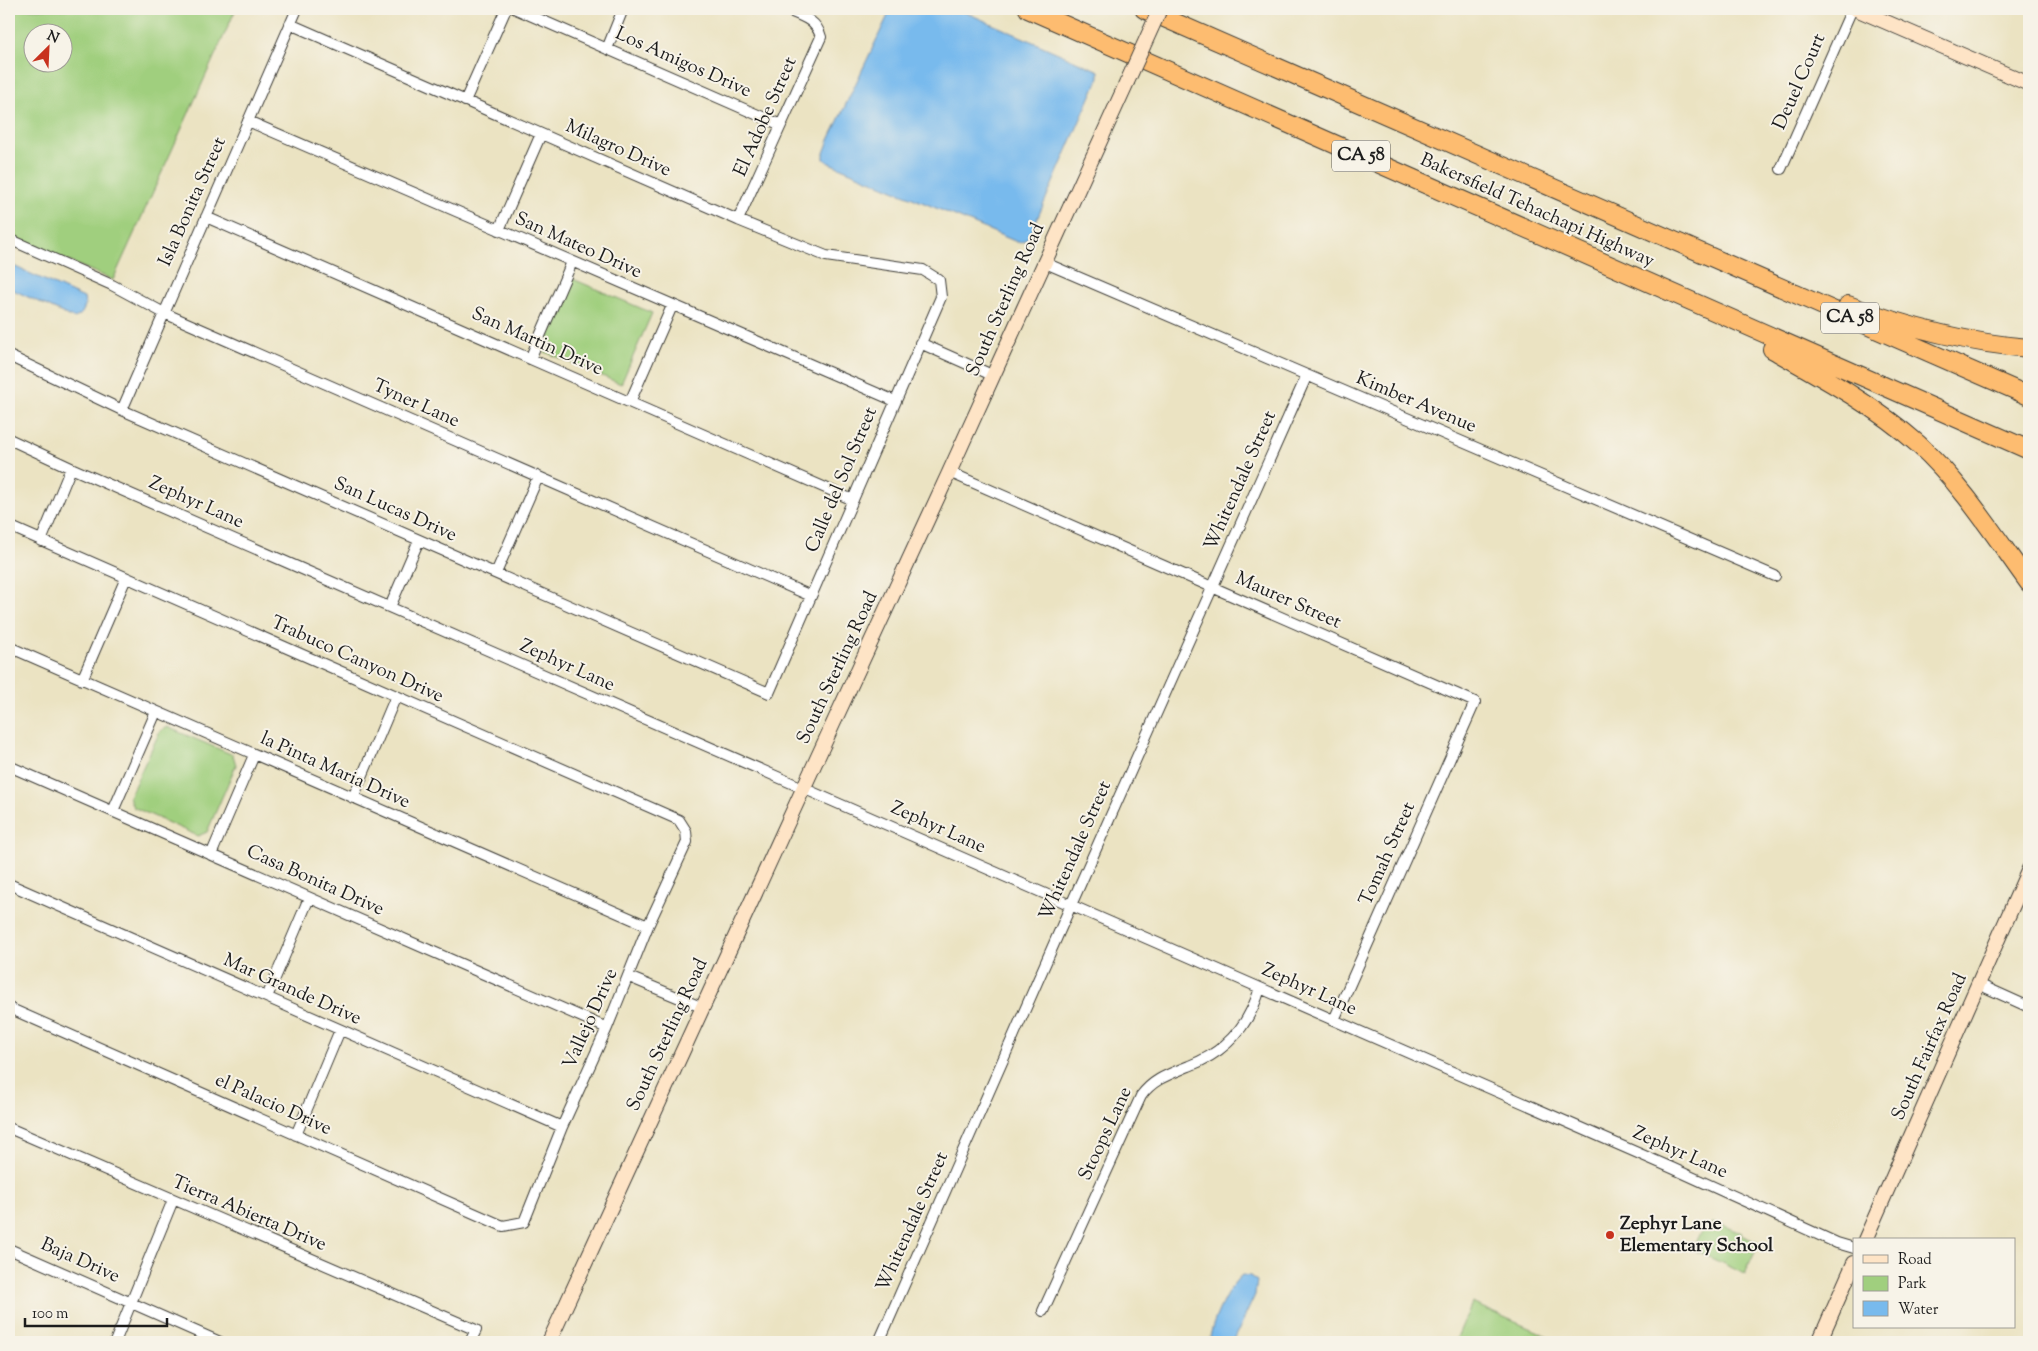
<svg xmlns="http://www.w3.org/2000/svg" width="2038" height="1351" font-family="'Sorts Mill Goudy',serif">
	<rect width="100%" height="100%" fill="#f7f3e8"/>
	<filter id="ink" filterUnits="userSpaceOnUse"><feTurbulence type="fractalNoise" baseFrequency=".02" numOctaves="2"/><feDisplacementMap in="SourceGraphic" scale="10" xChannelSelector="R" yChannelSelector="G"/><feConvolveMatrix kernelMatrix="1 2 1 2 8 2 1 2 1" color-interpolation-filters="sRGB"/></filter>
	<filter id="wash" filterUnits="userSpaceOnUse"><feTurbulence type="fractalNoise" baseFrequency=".0096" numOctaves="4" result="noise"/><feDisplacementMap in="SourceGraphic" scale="20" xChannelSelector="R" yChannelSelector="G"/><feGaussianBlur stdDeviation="1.12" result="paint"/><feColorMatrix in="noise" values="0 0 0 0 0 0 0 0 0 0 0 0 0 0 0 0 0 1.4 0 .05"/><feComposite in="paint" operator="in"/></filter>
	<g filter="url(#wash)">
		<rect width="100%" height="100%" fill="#ebe3c2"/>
		<!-- green -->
		<path fill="#a0cf7e" stroke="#5e764d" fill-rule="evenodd" d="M 9,9 L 236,9 L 113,280 L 9,236 ZM 32,32 L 62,32 L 62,62 L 32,62 Z
			M 573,279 L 652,313 L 621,384 L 543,351 Z
			M 167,727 L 233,755 L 236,765 L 207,832 L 198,836 L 133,807 L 129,797 L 160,731 Z
			M 1713,1223 L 1717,1223 L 1742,1233 L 1741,1235 L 1759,1243 L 1745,1274 L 1692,1249 L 1703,1230 Z
			M 1472,1303 L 1561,1342 L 1455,1342 Z"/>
		<!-- water -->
		<path fill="#78baed" stroke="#4a6b84" d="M 891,9 L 958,9 L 1099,71 L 1099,77 L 1031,233 C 1027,238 1024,243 1017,242 L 829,163 L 824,159 L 824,153 L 829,140 Z
			M 9,264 L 84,298 L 85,304 C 84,311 81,317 73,318 L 9,288 Z
			M 1242,1275 L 1250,1276 L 1257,1281 L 1255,1295 L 1233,1342 L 1213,1342 L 1210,1339 C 1211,1323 1229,1285 1242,1275 Z"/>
	</g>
	<g filter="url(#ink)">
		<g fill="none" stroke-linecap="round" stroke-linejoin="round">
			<!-- street casing -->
			<g stroke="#3b3a35" stroke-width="12">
				<path id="street" d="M 516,9 L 781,125
					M 607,49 L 623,9
					M 465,101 L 506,9
					M 248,121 L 895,401
					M 1781,169 L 1852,9
					M 206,217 L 853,500
					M 738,220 L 821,37 C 816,19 801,16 785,9
					M 499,230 L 541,134
					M 9,239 L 112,285 L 164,313 L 811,596
					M 1043,262 L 1775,576
					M 920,343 L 992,375
					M 9,356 L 122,410 L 769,693 L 941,297 L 939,280 L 923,270 L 826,256 L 738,220 L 290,24
					M 530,359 L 572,262
					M 630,402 L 672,306
					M 122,410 L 297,9
					M 9,439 L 71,468 L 1672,1168 L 1837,1243 L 1854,1248
					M 949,472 L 1475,702 L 1334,1020
					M 9,526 L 679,820 L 686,831 L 687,842 L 648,926 L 607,1028 L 562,1127 L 524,1222 L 503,1226 L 9,1008
					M 41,541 L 71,468
					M 496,573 L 538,477
					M 390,607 L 419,540
					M 9,647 L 648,926
					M 82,680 L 126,578
					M 9,766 L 607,1028
					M 353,798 L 396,696
					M 113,811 L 156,712
					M 211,855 L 254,755
					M 9,884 L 562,1127
					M 629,977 L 701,1007
					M 1978,984 L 2029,1007
					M 267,997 L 309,898
					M 9,1128 L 476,1330 L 470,1342
					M 296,1135 L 340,1030
					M 9,1249 L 220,1342
					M 1043,1311 L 1141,1096 C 1153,1079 1170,1074 1189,1066 C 1226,1052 1249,1026 1260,988
					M 115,1342 L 173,1200
					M 879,1342 L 1071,905 L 1307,375"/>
			</g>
			<!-- secondary casing -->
			<g stroke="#3b3a35" stroke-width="16">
				<path id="secondary" d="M 1856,9 L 2029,84
					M 1865,1240 L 2029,869
					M 549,1342 C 680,1053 815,764 948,475 C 1008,344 1066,213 1127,82
					M 1819,1342 L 1854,1263"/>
			</g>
			<!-- highway casing -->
			<g stroke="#3b3a35" stroke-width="20">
				<path id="highway" d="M 1028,9 L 2029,450
					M 1144,9 L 2029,396
					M 1848,305 C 1906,327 1967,343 2029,348
					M 1772,349 C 1822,377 1874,405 1918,444 C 1962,484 1994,535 2029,583"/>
			</g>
			<!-- street -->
			<use href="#street" stroke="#fff" stroke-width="10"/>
			<!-- secondary -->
			<use href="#secondary" stroke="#fee4c6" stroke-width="14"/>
			<!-- highway -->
			<use href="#highway" stroke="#fdbc70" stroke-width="18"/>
			<!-- secondary-bridge casing -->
			<g stroke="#3b3a35" stroke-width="16" stroke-linecap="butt">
				<path id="secondary-bridge" d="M 1127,82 L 1160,9"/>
			</g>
			<!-- secondary-bridge -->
			<use href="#secondary-bridge" stroke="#fee4c6" stroke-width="14"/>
		</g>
	</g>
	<!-- markers -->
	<circle fill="#c8321e" stroke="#f7f3e8" stroke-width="2" cx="1610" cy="1235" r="5"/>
	<g text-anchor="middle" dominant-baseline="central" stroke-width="4" stroke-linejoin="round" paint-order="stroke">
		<!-- shield labels -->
		<g fill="#f7f3e8" stroke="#5e5c59" stroke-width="1">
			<rect x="1332" y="140.5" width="58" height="31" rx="4"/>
			<rect x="1821" y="302.5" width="58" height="31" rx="4"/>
		</g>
		<g font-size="18" font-weight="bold" fill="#1c1c1c">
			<text x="1361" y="156">CA 58</text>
			<text x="1850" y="318">CA 58</text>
		</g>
		<!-- street labels -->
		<g font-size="19" fill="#1c1c1c" stroke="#f7f3e8">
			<text transform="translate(683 63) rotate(24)">Los Amigos Drive</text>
			<text transform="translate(1800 82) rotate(-66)">Deuel Court</text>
			<text transform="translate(766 117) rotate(-66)">El Adobe Street</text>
			<text transform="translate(618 149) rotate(24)">Milagro Drive</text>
			<text transform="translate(193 202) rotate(-66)">Isla Bonita Street</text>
			<text transform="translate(1537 211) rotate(24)">Bakersfield Tehachapi Highway</text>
			<text transform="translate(578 246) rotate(24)">San Mateo Drive</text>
			<text transform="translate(1006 300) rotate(-66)">South Sterling Road</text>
			<text transform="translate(537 342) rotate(24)">San Martin Drive</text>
			<text transform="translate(1416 403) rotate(23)">Kimber Avenue</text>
			<text transform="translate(416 404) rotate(24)">Tyner Lane</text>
			<text transform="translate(842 480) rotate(-67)">Calle del Sol Street</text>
			<text transform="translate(1241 481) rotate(-66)">Whitendale Street</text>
			<text transform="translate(196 503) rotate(24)">Zephyr Lane</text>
			<text transform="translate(395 510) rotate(24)">San Lucas Drive</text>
			<text transform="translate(1288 601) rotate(24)">Maurer Street</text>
			<text transform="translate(357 660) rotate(24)">Trabuco Canyon Drive</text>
			<text transform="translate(567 666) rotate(24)">Zephyr Lane</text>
			<text transform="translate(838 668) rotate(-65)">South Sterling Road</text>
			<text transform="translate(335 771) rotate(24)">la Pinta Maria Drive</text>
			<text transform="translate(938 828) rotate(24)">Zephyr Lane</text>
			<text transform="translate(1076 851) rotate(-66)">Whitendale Street</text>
			<text transform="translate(1388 854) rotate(-66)">Tomah Street</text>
			<text transform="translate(315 881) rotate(24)">Casa Bonita Drive</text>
			<text transform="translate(292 990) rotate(24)">Mar Grande Drive</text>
			<text transform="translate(1309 990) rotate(24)">Zephyr Lane</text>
			<text transform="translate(591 1019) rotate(-66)">Vallejo Drive</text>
			<text transform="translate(668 1035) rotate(-65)">South Sterling Road</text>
			<text transform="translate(1930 1047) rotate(-66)">South Fairfax Road</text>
			<text transform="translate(273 1105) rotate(24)">el Palacio Drive</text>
			<text transform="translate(1106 1134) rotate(-65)">Stoops Lane</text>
			<text transform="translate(1680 1153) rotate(24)">Zephyr Lane</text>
			<text transform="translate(249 1214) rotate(23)">Tierra Abierta Drive</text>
			<text transform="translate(913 1222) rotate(-66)">Whitendale Street</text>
			<text transform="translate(80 1261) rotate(24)">Baja Drive</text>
		</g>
		<!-- poi labels -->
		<g font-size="19" font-weight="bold" fill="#1c1c1c" stroke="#f7f3e8" text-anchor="start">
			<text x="1620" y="1224">Zephyr Lane<tspan x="1620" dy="22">Elementary School</tspan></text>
		</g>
	</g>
	<!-- margin -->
	<rect width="2038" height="1351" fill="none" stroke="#f7f3e8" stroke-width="30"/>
	<!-- legend -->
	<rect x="1853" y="1238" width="162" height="90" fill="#f7f3e8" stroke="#9f9d96"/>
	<rect x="1863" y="1255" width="25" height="8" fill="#fee4c6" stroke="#9f9d96"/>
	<text x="1898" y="1264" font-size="15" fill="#1c1c1c">Road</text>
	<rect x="1863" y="1276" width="25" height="15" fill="#a0cf7e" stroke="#9f9d96"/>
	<text x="1898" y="1288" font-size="15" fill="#1c1c1c">Park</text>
	<rect x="1863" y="1301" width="25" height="15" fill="#78baed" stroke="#9f9d96"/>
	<text x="1898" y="1314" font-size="15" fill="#1c1c1c">Water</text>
	<!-- north arrow -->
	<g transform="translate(48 48) rotate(24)"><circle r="24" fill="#f7f3e8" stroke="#9f9d96"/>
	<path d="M0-4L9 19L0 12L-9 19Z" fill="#c8321e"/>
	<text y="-8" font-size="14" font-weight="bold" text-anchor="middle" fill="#1c1c1c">N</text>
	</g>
	<!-- scale -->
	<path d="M25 1318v8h142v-8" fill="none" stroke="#1c1c1c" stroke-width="2.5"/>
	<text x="32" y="1318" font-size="15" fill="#1c1c1c" stroke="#f7f3e8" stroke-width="4" paint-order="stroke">100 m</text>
</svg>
